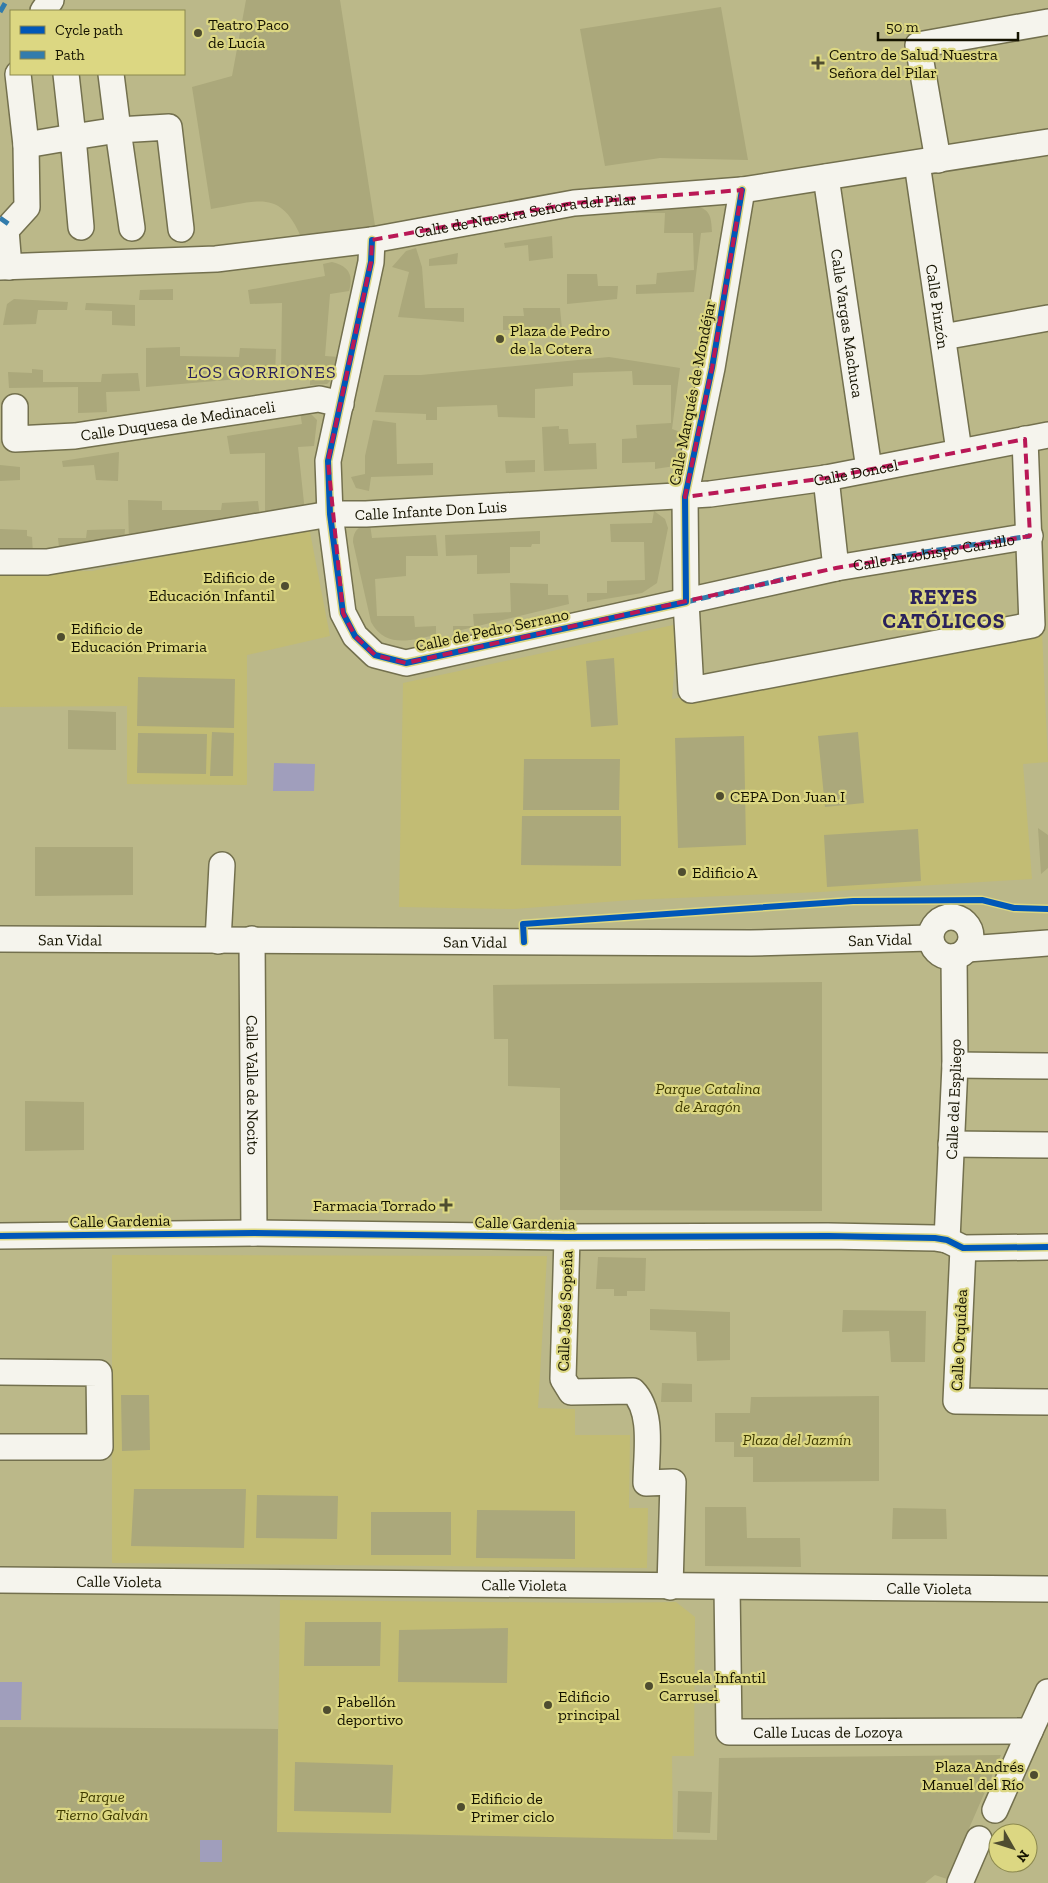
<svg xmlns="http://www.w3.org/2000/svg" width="1048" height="1883" font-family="'Zilla Slab',serif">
	<rect width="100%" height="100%" fill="#bbb889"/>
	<!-- built -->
	<path fill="#c2bc74" d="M 309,527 L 330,636 L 247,655 L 247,785 L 127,784 L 127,706 L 0,707 L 0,572 L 92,571 Z
		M 678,624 L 672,699 L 807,677 L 1042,632 L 1048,762 L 1023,764 L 1032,879 L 820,892 L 631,900 L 514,909 L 399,907 L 403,683 Z
		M 112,1255 L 547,1256 L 538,1408 L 575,1409 L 575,1435 L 630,1435 L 629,1508 L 648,1508 L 647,1568 L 112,1563 Z
		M 280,1600 L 603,1603 L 676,1602 L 695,1617 L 694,1756 L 672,1756 L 673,1840 L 277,1832 Z"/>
	<!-- green -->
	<path fill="#aba87b" d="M 246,0 L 340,0 L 376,232 L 302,239 C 280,187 258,202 211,209 L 192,87 L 232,76 Z
		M 721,7 L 748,160 L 660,158 L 605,166 L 580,29 Z
		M 696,206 C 711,210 711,217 712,232 L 701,233 L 694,292 L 636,294 L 636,285 L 656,284 L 657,273 L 694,270 L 693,233 L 664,233 L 665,213 L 636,213 L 635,210 Z
		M 552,236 L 553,258 L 529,261 L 528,245 L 505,248 L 504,243 Z
		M 416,248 L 422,267 L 425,308 L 464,308 L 464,322 L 398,317 L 409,272 L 392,267 L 406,251 Z
		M 458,253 L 457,264 L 429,266 L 429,259 Z
		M 332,262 C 348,266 354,274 349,291 L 330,294 L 325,356 L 340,357 L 338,373 L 327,384 L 310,385 L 310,371 L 281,375 L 282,303 L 250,304 L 248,290 L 325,276 L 323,264 Z
		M 567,274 L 597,274 L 598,286 L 618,286 L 617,299 L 567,304 Z
		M 173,289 L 173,300 L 139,300 L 140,290 Z
		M 14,299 L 68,302 L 67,310 L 38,310 L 36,324 L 3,325 L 7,304 Z
		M 86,303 L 135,305 L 135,326 L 112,325 L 112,311 L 85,310 Z
		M 523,308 L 560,308 L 562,329 L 503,330 L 503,316 L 524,316 Z
		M 180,347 L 180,356 L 239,357 L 240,348 L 276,349 L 275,376 L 146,387 L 146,348 Z
		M 609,357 L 680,368 L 672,429 L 686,434 L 681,459 L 675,466 L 655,469 L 655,462 L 622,463 L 622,439 L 637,438 L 636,425 L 671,423 L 671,385 L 633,385 L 632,371 L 573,373 L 573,386 L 535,389 L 535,418 L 498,417 L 497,405 L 437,407 L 437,420 L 426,420 L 426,414 L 375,412 L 384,375 L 421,375 Z
		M 32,369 L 43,370 L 43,382 L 101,382 L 102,374 L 138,373 L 140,391 L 106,392 L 107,412 L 78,413 L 78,387 L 9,388 L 8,372 L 32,373 Z
		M 300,412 L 312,415 L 317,420 L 314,446 L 298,447 L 305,512 L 265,517 L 265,453 L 230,454 L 227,436 L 302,424 Z
		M 373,420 L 396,423 L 397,464 L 433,463 L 433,475 L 371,477 L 369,491 L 356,488 L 351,477 L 365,474 L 365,456 Z
		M 559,426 L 559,429 L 568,429 L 569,444 L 596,443 L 597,469 L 544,471 L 542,427 Z
		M 119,452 L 118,481 L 96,480 L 94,465 L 63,467 L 62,461 Z
		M 535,460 L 535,472 L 506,473 L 505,461 Z
		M 0,465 L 20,467 L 20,480 L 0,481 Z
		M 128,500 L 162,501 L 162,510 L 221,510 L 222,503 L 258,501 L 260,518 L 129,542 Z
		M 654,511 L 665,519 L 668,528 L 657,583 L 642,593 L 587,602 L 587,593 L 607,593 L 607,581 L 645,580 L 644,542 L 611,542 L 610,524 L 652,523 Z
		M 370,524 L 372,538 L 436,535 L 438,556 L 406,556 L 406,576 L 375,579 L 377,616 L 414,616 L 415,627 L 436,626 L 436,635 C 411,640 386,649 371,622 L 353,542 C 353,530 360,525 370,524 Z
		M 0,529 L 27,530 L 27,536 L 32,537 L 33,554 L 0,555 Z
		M 125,529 L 124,542 L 59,547 L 58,538 L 86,538 L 87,530 Z
		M 540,531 L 540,544 L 532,544 L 531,547 L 510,547 L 510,573 L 477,574 L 477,555 L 446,556 L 445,535 Z
		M 510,583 L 548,584 L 548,595 L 568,595 L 569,604 L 453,632 L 453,626 L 474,626 L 473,614 L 511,612 Z
		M 614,658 L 618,725 L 591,727 L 586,661 Z
		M 138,677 L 235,679 L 234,728 L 137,726 Z
		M 68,710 L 116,712 L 116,750 L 68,749 Z
		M 212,732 L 234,733 L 233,776 L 210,776 Z
		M 858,732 L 864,803 L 825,807 L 818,736 Z
		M 138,733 L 207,734 L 206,774 L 137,773 Z
		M 744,736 L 746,845 L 678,848 L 675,738 Z
		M 524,759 L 620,759 L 619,810 L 523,810 Z
		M 522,816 L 621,816 L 621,866 L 521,865 Z
		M 1038,828 L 1048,835 L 1048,868 L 1041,874 Z
		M 918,829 L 921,881 L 827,887 L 824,835 Z
		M 35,847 L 133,847 L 133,895 L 35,896 Z
		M 822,982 L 822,1211 L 560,1210 L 560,1088 L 508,1086 L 508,1039 L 494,1039 L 493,985 Z
		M 25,1101 L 84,1102 L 84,1150 L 25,1151 Z
		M 598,1257 L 646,1258 L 645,1291 L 627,1291 L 627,1296 L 614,1296 L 614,1289 L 596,1289 Z
		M 650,1309 L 730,1312 L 730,1360 L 697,1361 L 696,1332 L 650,1330 Z
		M 843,1310 L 926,1311 L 925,1362 L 891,1362 L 889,1331 L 842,1332 Z
		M 662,1383 L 692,1384 L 692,1402 L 661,1402 Z
		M 121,1395 L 149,1395 L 150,1450 L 122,1451 Z
		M 879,1396 L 879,1481 L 753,1482 L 753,1457 L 734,1457 L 734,1442 L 715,1442 L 715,1413 L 750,1413 L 751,1397 Z
		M 134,1489 L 246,1489 L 244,1548 L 131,1546 Z
		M 257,1495 L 338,1496 L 337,1539 L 256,1538 Z
		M 705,1507 L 746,1507 L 747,1538 L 800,1538 L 801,1567 L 705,1566 Z
		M 893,1508 L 946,1509 L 947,1539 L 892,1539 Z
		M 477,1510 L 575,1511 L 575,1559 L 476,1558 Z
		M 371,1512 L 451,1512 L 451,1555 L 371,1555 Z
		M 305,1622 L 381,1622 L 380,1666 L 304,1666 Z
		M 508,1628 L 507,1683 L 398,1682 L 399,1630 Z
		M 0,1727 L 278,1729 L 277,1832 L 717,1840 L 719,1758 L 1001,1755 L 947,1879 L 935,1875 L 925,1883 L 0,1883 Z
		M 295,1762 L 393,1765 L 391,1813 L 294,1811 Z
		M 678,1791 L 712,1792 L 710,1833 L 677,1832 Z"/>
	<!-- water -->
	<path fill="#a09ebc" d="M 274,763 L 315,764 L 314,791 L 273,791 Z
		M 0,1682 L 22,1682 L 21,1720 L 0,1720 Z
		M 200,1840 L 222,1840 L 222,1862 L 200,1862 Z"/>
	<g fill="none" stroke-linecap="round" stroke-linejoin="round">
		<!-- minor casing -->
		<g stroke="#73704e" stroke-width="28">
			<g id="minor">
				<path d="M 43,11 L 51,0"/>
				<path d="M 66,74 L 73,137 L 118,130 L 111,74"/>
				<path d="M 26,145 L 73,137 L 81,227"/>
				<path d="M 938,160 L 918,45 L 1048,22"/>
				<path id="s1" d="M 917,163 L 959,451"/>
				<path id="s2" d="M 826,177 L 869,469"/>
				<path d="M 742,190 L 712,368 L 685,497 L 686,602 L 691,690 L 1032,625 L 1025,439"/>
				<path d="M 132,228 L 118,130 L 169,127 L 181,229"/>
				<path d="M 372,240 L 371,262 L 328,461 L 330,514 L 343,613 L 355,636 L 375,655 L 406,663 L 836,568 L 826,478"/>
				<path id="s3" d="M 0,267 L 216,259 L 372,240 L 574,203 L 742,190 L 1048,142"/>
				<path d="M 9,267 L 6,230 L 27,207 L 26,145 L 18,74"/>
				<path d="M 943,337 L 1048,318"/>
				<path id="s4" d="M 15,407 L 15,439 L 75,436 L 319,399 L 341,404"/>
				<path id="s5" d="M 0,562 L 47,562 L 330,514 L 366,514 L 710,494 L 826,478 L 1048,435"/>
				<path id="s6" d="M 836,568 L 1030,536"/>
				<circle cx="951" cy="937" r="20"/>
				<path id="s7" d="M 0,939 L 751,943 L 930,938"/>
				<path id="s8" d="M 252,939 L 254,1233"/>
				<path d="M 218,941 L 222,865"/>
				<path d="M 967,949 L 1048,943"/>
				<path d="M 955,1065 L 1048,1066"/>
				<path d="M 951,1144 L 1048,1145"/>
				<path d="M 0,1236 L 254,1233 L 567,1237 L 828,1236 L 935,1238 L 947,1240 L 963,1248 L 1048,1247"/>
				<path d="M 567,1237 L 563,1379 L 571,1392 L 633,1391 C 654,1412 646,1454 646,1483 L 673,1482 L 670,1587"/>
				<path id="s9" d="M 947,1240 L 955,1065 L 954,957"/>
				<path d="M 963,1248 L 956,1401 L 1048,1402"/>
				<path d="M 0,1372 L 99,1373 L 100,1447 L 0,1447"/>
				<path id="s10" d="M 0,1580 L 1048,1589"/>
				<path id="s11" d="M 727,1587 L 729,1732 L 1030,1731 L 1048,1692"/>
				<path d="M 995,1810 L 1030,1731"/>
				<path d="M 960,1883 L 979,1839"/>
			</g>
		</g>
		<!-- minor -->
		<use href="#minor" stroke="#f5f4ed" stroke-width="25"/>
		<!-- quiet -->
		<path stroke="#327cac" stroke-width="5" stroke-dasharray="10 5" stroke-linecap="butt" d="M 0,12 L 7,0
			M 0,218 L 10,225
			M 892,557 L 1030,536
			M 686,602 L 789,578"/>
		<!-- cycleway casing -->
		<g stroke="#dcd782" stroke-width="9">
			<path id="cycleway" d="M 372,240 L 371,262 L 328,461 L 330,514 L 343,613 L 355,636 L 375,655 L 406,663 L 686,602 L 685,497 L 712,368 L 742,190
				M 524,942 L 523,924 L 853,901 L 982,900 L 1014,908 L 1048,909
				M 0,1236 L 254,1233 L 567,1237 L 828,1236 L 935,1238 L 947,1240 L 963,1248 L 1048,1247"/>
		</g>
		<!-- cycleway -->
		<use href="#cycleway" stroke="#0057b8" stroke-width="6"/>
	</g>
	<!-- marked area -->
	<path fill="none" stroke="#b91856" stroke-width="4" stroke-dasharray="10 6" stroke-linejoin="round" d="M 742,190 L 712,368 L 685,497 L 826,478 L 1025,439 L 1030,536 L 836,568 L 406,663 L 375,655 L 355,636 L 343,613 L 328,461 L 371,262 L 372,240 L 574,203 Z"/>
	<!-- markers -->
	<g fill="#4f4d30" stroke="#dcd782" stroke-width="2">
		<circle cx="198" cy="33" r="5"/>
		<path d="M815.5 55.5h5v5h5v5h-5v5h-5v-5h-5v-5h5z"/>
		<circle cx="500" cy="339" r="5"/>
		<circle cx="285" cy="586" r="5"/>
		<circle cx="61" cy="637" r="5"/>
		<circle cx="720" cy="796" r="5"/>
		<circle cx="682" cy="872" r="5"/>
		<path d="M443.5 1197.5h5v5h5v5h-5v5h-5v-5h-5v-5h5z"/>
		<circle cx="649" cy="1686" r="5"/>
		<circle cx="548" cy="1705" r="5"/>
		<circle cx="327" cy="1710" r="5"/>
		<circle cx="1034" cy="1775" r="5"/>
		<circle cx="461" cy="1807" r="5"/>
	</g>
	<g text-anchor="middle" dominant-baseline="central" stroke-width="4.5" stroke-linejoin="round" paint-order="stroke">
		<!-- poi labels -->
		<g font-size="16" fill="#151300" stroke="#dcd782" text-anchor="start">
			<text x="208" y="24">Teatro Paco<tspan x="208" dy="18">de Lucía</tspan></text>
			<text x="829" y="54">Centro de Salud Nuestra<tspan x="829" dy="18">Señora del Pilar</tspan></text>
			<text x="510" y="330">Plaza de Pedro<tspan x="510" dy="18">de la Cotera</tspan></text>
			<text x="275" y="577" text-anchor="end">Edificio de<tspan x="275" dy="18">Educación Infantil</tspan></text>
			<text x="71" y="628">Edificio de<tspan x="71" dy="18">Educación Primaria</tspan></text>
			<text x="730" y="796">CEPA Don Juan I</text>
			<text x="692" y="872">Edificio A</text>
			<text x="436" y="1205" text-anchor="end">Farmacia Torrado</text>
			<text x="659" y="1677">Escuela Infantil<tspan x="659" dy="18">Carrusel</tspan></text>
			<text x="558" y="1696">Edificio<tspan x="558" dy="18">principal</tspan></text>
			<text x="337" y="1701">Pabellón<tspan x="337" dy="18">deportivo</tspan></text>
			<text x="1024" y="1766" text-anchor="end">Plaza Andrés<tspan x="1024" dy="18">Manuel del Río</tspan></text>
			<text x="471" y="1798">Edificio de<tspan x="471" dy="18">Primer ciclo</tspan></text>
		</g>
		<!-- street labels -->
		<g font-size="16" fill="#151300" stroke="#dcd782">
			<text stroke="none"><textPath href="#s3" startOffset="529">Calle de Nuestra Señora del Pilar</textPath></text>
			<text stroke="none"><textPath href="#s1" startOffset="145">Calle Pinzón</textPath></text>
			<text stroke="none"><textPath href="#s2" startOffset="148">Calle Vargas Machuca</textPath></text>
			<text transform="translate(692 393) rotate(-79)">Calle Marqués de Mondéjar</text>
			<text stroke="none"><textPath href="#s4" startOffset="196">Calle Duquesa de Medinaceli</textPath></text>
			<text stroke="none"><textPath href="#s5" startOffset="862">Calle Doncel</textPath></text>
			<text stroke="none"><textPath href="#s5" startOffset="435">Calle Infante Don Luis</textPath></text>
			<text stroke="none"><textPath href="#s6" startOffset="99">Calle Arzobispo Carrillo</textPath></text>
			<text transform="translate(492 630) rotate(-12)">Calle de Pedro Serrano</text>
			<text stroke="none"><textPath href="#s7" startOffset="70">San Vidal</textPath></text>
			<text stroke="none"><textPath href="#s7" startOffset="880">San Vidal</textPath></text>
			<text stroke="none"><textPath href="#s7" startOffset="475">San Vidal</textPath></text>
			<text stroke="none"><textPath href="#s8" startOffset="146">Calle Valle de Nocito</textPath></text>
			<text stroke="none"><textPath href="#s9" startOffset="141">Calle del Espliego</textPath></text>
			<text transform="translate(120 1221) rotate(-1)">Calle Gardenia</text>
			<text transform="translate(525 1223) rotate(1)">Calle Gardenia</text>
			<text transform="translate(565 1311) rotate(-88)">Calle José Sopeña</text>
			<text transform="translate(959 1340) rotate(-87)">Calle Orquídea</text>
			<text stroke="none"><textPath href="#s10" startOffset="119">Calle Violeta</textPath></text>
			<text stroke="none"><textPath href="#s10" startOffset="524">Calle Violeta</textPath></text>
			<text stroke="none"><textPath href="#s10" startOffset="929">Calle Violeta</textPath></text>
			<text stroke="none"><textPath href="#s11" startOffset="244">Calle Lucas de Lozoya</textPath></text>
		</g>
		<!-- park labels -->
		<g font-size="16" font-style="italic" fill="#403c01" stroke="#dcd782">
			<text x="708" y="1088">Parque Catalina<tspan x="708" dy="18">de Aragón</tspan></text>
			<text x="797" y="1439">Plaza del Jazmín</text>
			<text x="102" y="1796">Parque<tspan x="102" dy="18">Tierno Galván</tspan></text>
		</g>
		<!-- neighbourhood labels -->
		<g font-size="18" letter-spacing="1" fill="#2a225c" stroke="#dcd782">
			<text x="262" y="372">LOS GORRIONES</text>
		</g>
		<!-- district labels -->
		<g font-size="21" font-weight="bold" letter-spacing="1" fill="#2a225c" stroke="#dcd782">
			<text x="944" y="596">REYES<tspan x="944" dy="24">CATÓLICOS</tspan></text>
		</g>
	</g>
	<!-- legend -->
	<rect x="10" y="10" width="175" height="65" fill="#dcd782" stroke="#8c894e"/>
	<rect x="20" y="26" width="25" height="8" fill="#0057b8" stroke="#8c894e"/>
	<text x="55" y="35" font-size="15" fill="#151300">Cycle path</text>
	<rect x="20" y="51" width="25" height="8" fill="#327cac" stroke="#8c894e"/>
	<text x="55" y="60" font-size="15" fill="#151300">Path</text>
	<!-- north arrow -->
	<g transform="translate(1013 1848) rotate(129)"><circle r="24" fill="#dcd782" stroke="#8c894e"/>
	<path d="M0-4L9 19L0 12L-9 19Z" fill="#4f4d30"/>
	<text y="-8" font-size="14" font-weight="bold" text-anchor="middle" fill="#151300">N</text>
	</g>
	<!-- scale -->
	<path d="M878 32v8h140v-8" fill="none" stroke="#151300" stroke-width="2.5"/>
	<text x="886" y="32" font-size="15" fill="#151300" stroke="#dcd782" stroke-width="4" paint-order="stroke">50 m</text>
</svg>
